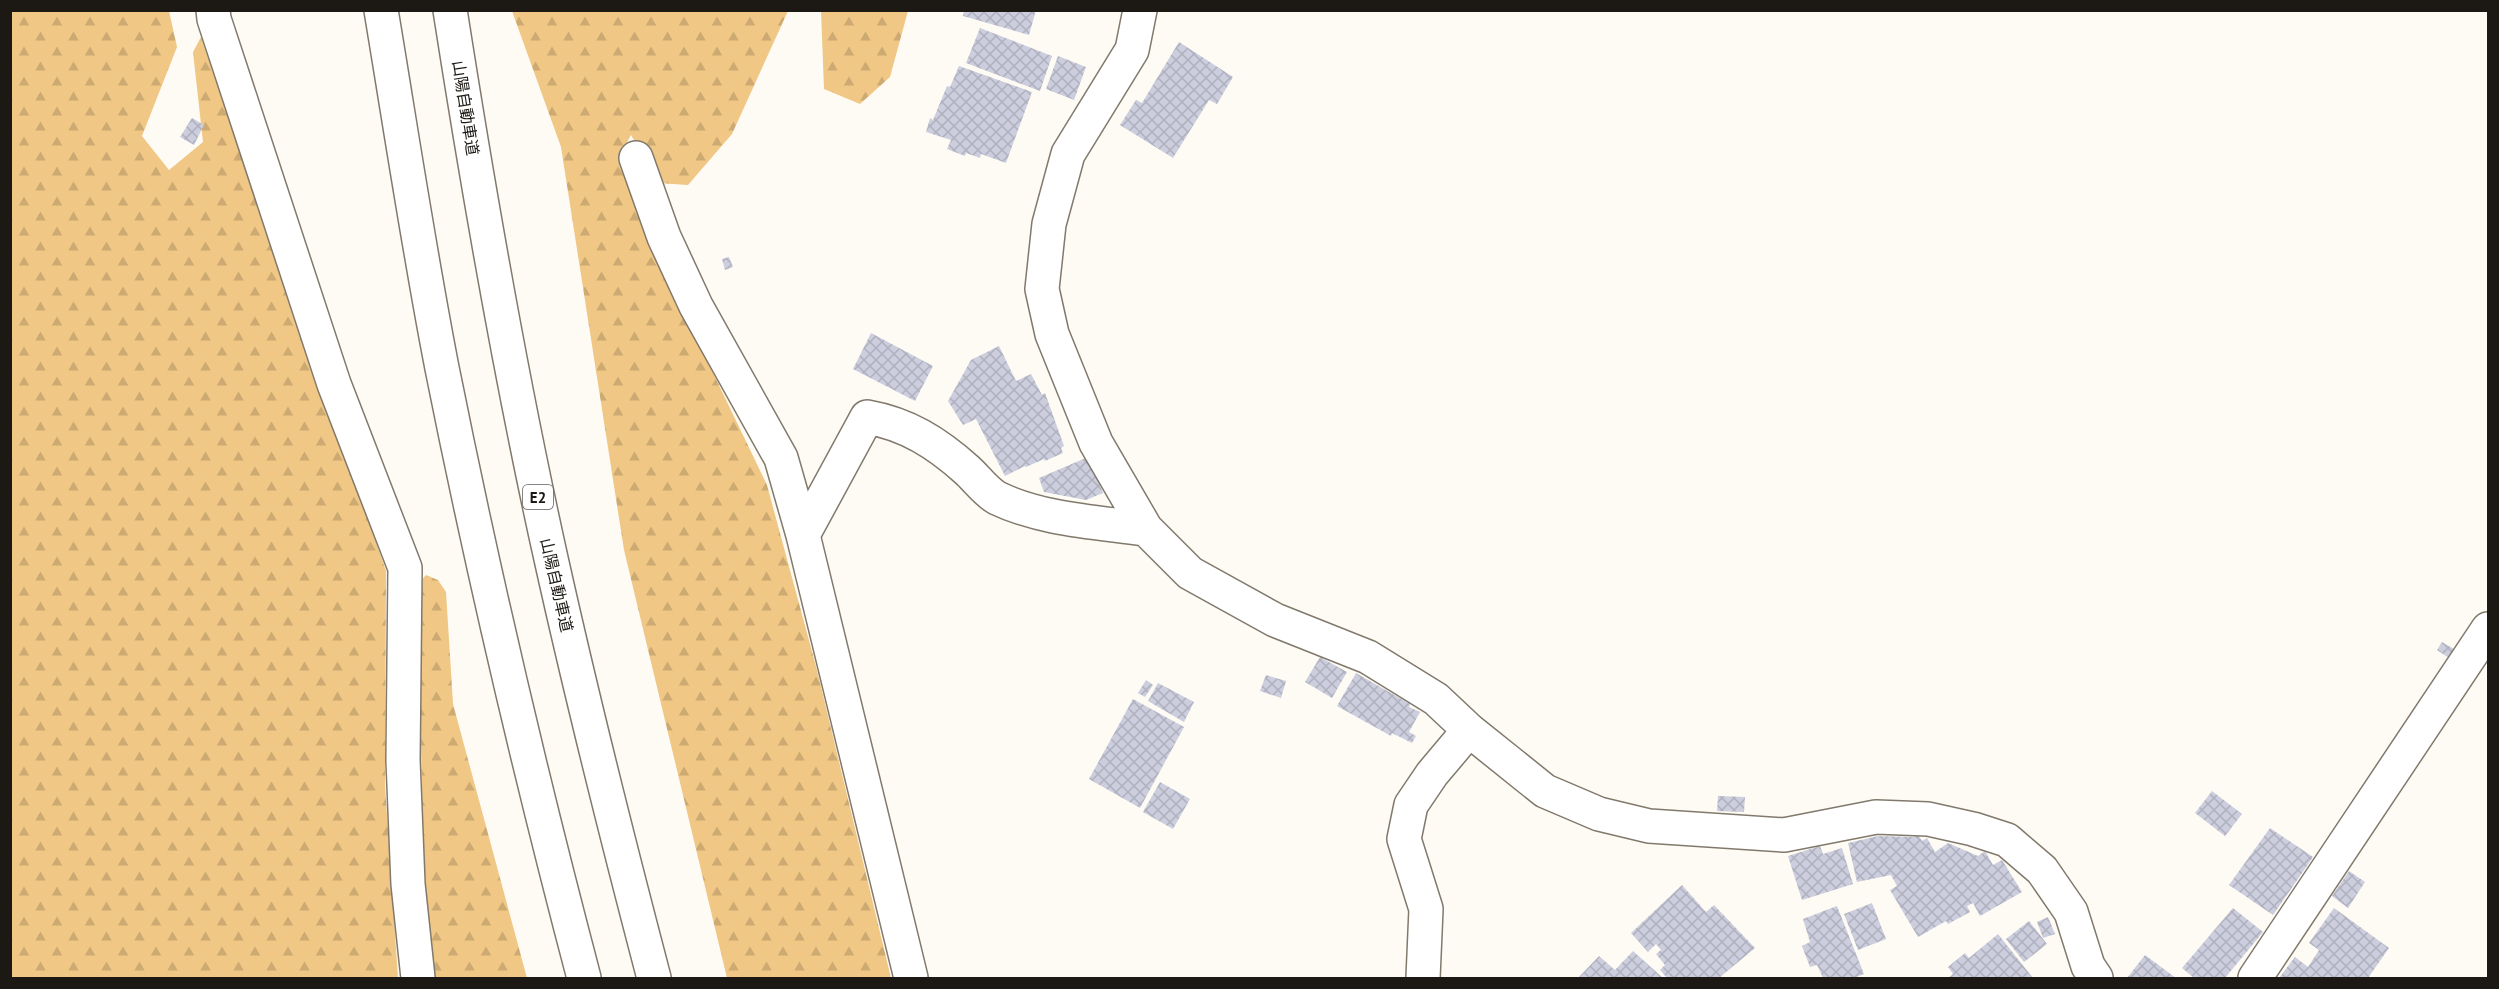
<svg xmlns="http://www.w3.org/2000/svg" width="2499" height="989" font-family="'PT Sans','Noto Sans JP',sans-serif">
	<defs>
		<pattern id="forest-firs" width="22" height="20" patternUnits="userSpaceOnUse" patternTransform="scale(1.5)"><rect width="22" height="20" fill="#f0c785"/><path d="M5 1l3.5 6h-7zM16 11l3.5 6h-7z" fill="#cdaa72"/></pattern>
		<pattern id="building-cross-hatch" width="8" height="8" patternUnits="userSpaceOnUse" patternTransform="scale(1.5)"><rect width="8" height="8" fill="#cccede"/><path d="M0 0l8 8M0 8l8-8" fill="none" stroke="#afb0be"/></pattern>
	</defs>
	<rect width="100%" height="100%" fill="#fefbf5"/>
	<!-- forest -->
	<path fill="url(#forest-firs)" d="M 10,11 L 169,11 L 177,47 L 142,136 L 169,170 L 203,142 L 193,52 L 201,37 L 386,571 L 385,785 L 398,978 L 11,978 Z
		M 512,11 L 788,11 L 732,134 L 688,185 L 658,183 L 631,135 L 620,155 L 689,323 L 767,485 L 817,670 L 891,978 L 727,978 L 624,550 L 561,147 Z
		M 821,11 L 908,11 L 890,77 L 860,104 L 824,89 Z
		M 426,575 L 438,580 L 446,592 L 453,704 L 527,978 L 434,978 L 424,908 L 418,584 Z"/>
	<!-- building -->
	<path fill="url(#building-cross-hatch)" d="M 964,10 L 1036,10 L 1029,35 L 963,16 Z
		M 980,28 L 1052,56 L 1040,91 L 966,63 Z
		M 1179,42 L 1233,77 L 1217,104 L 1209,100 L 1173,158 L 1120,125 L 1136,100 L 1142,103 Z
		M 1058,56 L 1086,67 L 1074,100 L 1046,89 Z
		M 959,66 L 1032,92 L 1006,163 L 981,154 L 980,158 L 966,153 L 965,156 L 947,149 L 951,140 L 926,132 L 930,118 L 933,120 L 947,86 L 950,87 Z
		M 192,118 L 204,125 L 194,145 L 180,137 Z
		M 729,257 L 733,267 L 725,270 L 722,259 Z
		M 871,333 L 933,366 L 915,401 L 853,369 Z
		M 999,346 L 1016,381 L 1031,374 L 1042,395 L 1045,393 L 1064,446 L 1061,448 L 1063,453 L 1045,461 L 1044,459 L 1026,467 L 1025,466 L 1005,476 L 976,419 L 963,425 L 948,401 L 971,360 Z
		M 1088,457 L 1103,493 L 1086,500 L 1044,492 L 1039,478 Z
		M 2442,642 L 2454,649 L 2449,658 L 2437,650 Z
		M 1320,657 L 1347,672 L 1332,698 L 1305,682 Z
		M 1356,673 L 1410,704 L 1409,707 L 1420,712 L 1409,732 L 1416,736 L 1412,743 L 1392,733 L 1391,736 L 1337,706 Z
		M 1266,675 L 1286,681 L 1281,698 L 1260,691 Z
		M 1146,680 L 1153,685 L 1145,697 L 1138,693 Z
		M 1158,683 L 1194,702 L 1184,722 L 1148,701 Z
		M 1133,699 L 1184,727 L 1140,808 L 1089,779 Z
		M 1160,782 L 1190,799 L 1173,829 L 1143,812 Z
		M 2212,791 L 2242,814 L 2225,836 L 2195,813 Z
		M 1718,796 L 1745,797 L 1744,812 L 1717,811 Z
		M 2270,828 L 2313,857 L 2273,915 L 2229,885 Z
		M 1918,835 L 1922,841 L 1927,838 L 1935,852 L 1948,843 L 1978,856 L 1985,851 L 1993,865 L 2002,860 L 2022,892 L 1980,916 L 1973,903 L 1967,906 L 1970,912 L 1948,924 L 1946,921 L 1918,937 L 1890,890 L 1897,886 L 1891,875 L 1857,882 L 1848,843 L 1878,836 L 1914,837 Z
		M 1820,846 L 1823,854 L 1842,848 L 1853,884 L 1802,900 L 1788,856 Z
		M 2349,871 L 2365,882 L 2348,908 L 2332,896 Z
		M 1682,885 L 1706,912 L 1714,905 L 1755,948 L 1719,978 L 1667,978 L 1660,970 L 1665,965 L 1656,954 L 1661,950 L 1656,944 L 1648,952 L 1631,933 Z
		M 1872,903 L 1886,939 L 1858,950 L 1844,914 Z
		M 1837,906 L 1864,974 L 1854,978 L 1823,978 L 1817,965 L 1810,967 L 1802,946 L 1810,942 L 1803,919 Z
		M 2233,908 L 2263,932 L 2225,978 L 2194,978 L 2182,968 Z
		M 2334,908 L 2389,948 L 2368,978 L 2279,978 L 2295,957 L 2308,967 L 2319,950 L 2309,943 Z
		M 2048,917 L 2055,934 L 2043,938 L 2037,922 Z
		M 2029,921 L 2047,944 L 2024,962 L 2006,939 Z
		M 1998,934 L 2033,978 L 1948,978 L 1953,974 L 1948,967 L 1965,953 L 1969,958 Z
		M 1633,951 L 1663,978 L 1578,978 L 1599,956 L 1615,970 Z
		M 2145,955 L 2176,978 L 2127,978 Z"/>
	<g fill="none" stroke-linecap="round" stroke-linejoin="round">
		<!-- minor casing -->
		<g stroke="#81796c" stroke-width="36">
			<path id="minor" d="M 213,10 L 214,19 L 334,384 L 405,568 L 403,760 L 408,884 L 418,978
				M 1140,10 L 1132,50 L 1068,154 L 1049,224 L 1042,289 L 1052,334 L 1096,443 L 1146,529 L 1190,573 L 1275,620 L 1368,657 L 1436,699 L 1469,730 L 1545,791 L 1599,814 L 1649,826 L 1784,835 L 1876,817 L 1928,819 L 1973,829 L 2007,840 L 2042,870 L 2071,912 L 2088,966 L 2096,978
				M 636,158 L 664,237 L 696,306 L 781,458 L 803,535 L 911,978
				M 803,535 L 867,417 C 907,424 937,443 967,470 C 976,478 986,492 997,498 C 1043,520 1097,522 1146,529
				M 1423,978 L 1426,909 L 1404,839 L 1411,805 L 1432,774 L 1469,730
				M 2255,978 L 2488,629"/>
		</g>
		<!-- highway casing -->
		<g stroke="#81796c" stroke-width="36">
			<path id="highway" d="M 381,10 C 401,130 419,250 442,368 C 483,573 531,777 584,978
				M 450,10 C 479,195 511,380 552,563 C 583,702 618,841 654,978"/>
		</g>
		<!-- minor -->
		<use href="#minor" stroke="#fff" stroke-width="33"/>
		<!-- highway -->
		<use href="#highway" stroke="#fff" stroke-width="33"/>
	</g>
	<g text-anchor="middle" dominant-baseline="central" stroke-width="4.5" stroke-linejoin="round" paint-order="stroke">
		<!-- shield labels -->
		<rect fill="#fff" stroke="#605e5a" stroke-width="1.5" x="523" y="485" width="30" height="24" rx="4.5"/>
		<g font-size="15" font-weight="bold" fill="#1c1914">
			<text x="538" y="497">E2</text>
		</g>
		<!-- street labels -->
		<g font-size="16" fill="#1c1914" stroke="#fff">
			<text transform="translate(466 108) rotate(81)">山陽自動車道</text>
			<text transform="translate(557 585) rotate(77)">山陽自動車道</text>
		</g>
	</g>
	<!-- border -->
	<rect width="2499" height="989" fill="none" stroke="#1c1914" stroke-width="24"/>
</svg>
